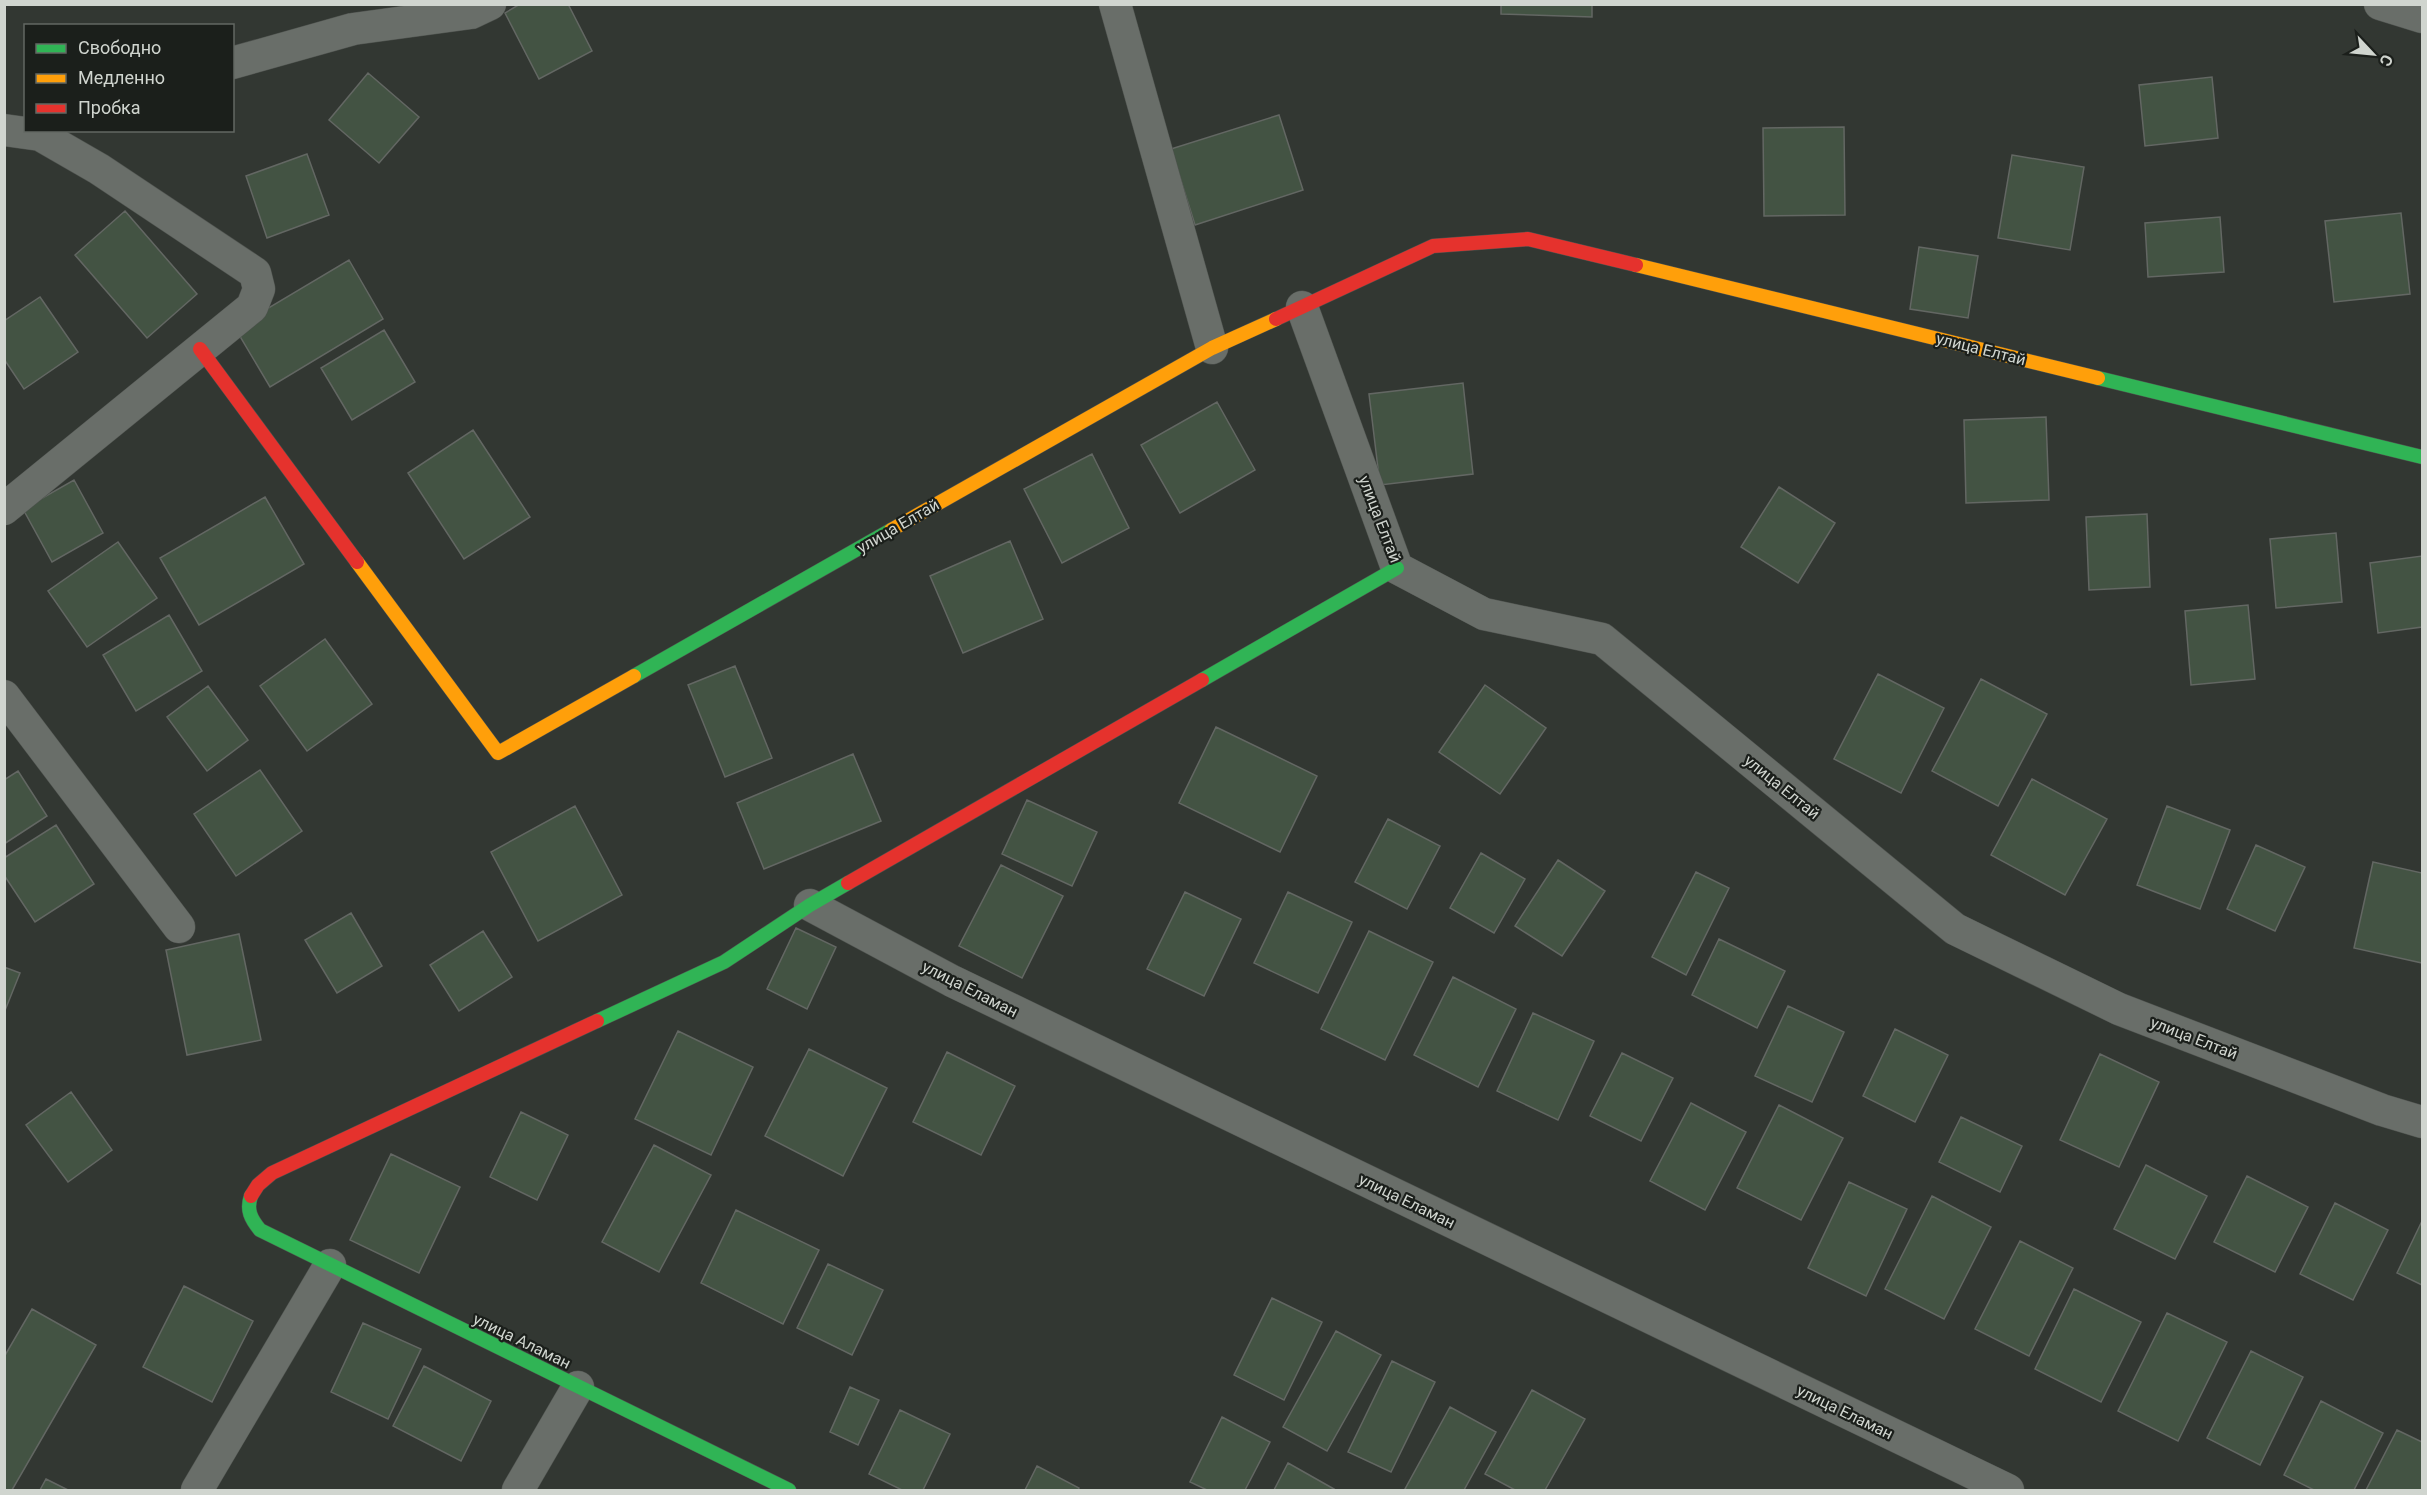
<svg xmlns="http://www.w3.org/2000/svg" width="2427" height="1495" font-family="Roboto,sans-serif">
	<rect width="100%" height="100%" fill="#323732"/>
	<!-- building -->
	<path fill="#435343" stroke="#636763" stroke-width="1.5" d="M 520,4 L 568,4 L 592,51 L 539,79 L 505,13 Z
		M 1501,4 L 1592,4 L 1592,17 L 1501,14 Z
		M 368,73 L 419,117 L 379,163 L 329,120 Z
		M 2212,77 L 2218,138 L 2145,146 L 2139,85 Z
		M 1279,115 L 1303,190 L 1195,225 L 1171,149 Z
		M 1844,127 L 1845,215 L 1764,216 L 1763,128 Z
		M 307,154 L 329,215 L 267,238 L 246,176 Z
		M 2012,155 L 2084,167 L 2070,250 L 1998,238 Z
		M 125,211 L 197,294 L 147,338 L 75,255 Z
		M 2401,213 L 2410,294 L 2334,302 L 2325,221 Z
		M 2220,217 L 2224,272 L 2148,277 L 2145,223 Z
		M 1919,247 L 1978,256 L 1968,318 L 1910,309 Z
		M 349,260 L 383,319 L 270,387 L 235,328 Z
		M 40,297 L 78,352 L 24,389 L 4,359 L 4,321 Z
		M 384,330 L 415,382 L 352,420 L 321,368 Z
		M 1463,383 L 1473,474 L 1380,485 L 1369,394 Z
		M 1217,402 L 1255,470 L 1180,513 L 1141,445 Z
		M 2046,417 L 2049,500 L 1966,503 L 1964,420 Z
		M 473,430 L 530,517 L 464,559 L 408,473 Z
		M 1092,454 L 1129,528 L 1062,563 L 1024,489 Z
		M 74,480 L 103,533 L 52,562 L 23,509 Z
		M 1779,487 L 1835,523 L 1798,583 L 1741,547 Z
		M 265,497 L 304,564 L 199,625 L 160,558 Z
		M 2147,514 L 2150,587 L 2089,590 L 2086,517 Z
		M 2336,533 L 2342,602 L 2276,608 L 2270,539 Z
		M 1010,541 L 1043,619 L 963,653 L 930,576 Z
		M 118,542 L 157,598 L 87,647 L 48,591 Z
		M 2422,556 L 2422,627 L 2378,633 L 2370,563 Z
		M 2248,605 L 2255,679 L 2191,685 L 2185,611 Z
		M 169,615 L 202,671 L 136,711 L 103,655 Z
		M 325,639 L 372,704 L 307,751 L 260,686 Z
		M 735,666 L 772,758 L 725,777 L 688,685 Z
		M 1878,674 L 1944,708 L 1901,793 L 1834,759 Z
		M 1981,679 L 2047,714 L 1998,806 L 1932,771 Z
		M 1485,685 L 1546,728 L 1500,794 L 1439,752 Z
		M 208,686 L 248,740 L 207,771 L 167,717 Z
		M 1216,727 L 1317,776 L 1280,852 L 1179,803 Z
		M 853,754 L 881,821 L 764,869 L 737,803 Z
		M 260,770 L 302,831 L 236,876 L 194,814 Z
		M 18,771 L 47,816 L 4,844 L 4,780 Z
		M 2032,779 L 2107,819 L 2065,895 L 1991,855 Z
		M 1027,800 L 1097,832 L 1072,886 L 1002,854 Z
		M 575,806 L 622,895 L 538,941 L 491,852 Z
		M 2167,806 L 2230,830 L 2200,909 L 2137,885 Z
		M 1388,819 L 1440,846 L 1407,909 L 1355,882 Z
		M 56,825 L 94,884 L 35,922 L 4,875 L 4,858 Z
		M 2256,845 L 2305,867 L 2275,931 L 2227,909 Z
		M 1481,853 L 1525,879 L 1494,933 L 1450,908 Z
		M 1558,860 L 1605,891 L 1562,956 L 1515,926 Z
		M 2373,862 L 2422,873 L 2422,963 L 2354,948 Z
		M 1001,865 L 1063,896 L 1022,978 L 959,946 Z
		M 1696,872 L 1729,888 L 1686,975 L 1652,957 Z
		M 1185,892 L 1241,919 L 1204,996 L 1147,969 Z
		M 1288,892 L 1352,922 L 1318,993 L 1254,963 Z
		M 351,913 L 382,966 L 337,993 L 305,940 Z
		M 796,928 L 836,947 L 807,1009 L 767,989 Z
		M 483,931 L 512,977 L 459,1011 L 430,965 Z
		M 1369,931 L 1433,962 L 1385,1060 L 1321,1029 Z
		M 239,934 L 261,1040 L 187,1055 L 166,950 Z
		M 1719,939 L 1785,971 L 1757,1028 L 1692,995 Z
		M 4,967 L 20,973 L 4,1013 Z
		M 1453,977 L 1516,1009 L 1478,1087 L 1414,1055 Z
		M 1788,1006 L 1844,1032 L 1812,1102 L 1755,1076 Z
		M 1533,1013 L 1594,1041 L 1558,1120 L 1497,1091 Z
		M 1895,1029 L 1948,1055 L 1915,1122 L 1863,1096 Z
		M 678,1031 L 753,1067 L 711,1155 L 635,1119 Z
		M 809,1049 L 887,1088 L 843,1176 L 765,1136 Z
		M 947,1052 L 1015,1086 L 981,1155 L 913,1122 Z
		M 1622,1053 L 1673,1078 L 1641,1141 L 1590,1116 Z
		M 2100,1054 L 2159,1082 L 2119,1167 L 2060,1140 Z
		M 71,1092 L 112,1150 L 68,1182 L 26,1125 Z
		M 1691,1103 L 1746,1132 L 1705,1210 L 1650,1181 Z
		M 1779,1105 L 1843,1138 L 1801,1220 L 1737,1188 Z
		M 521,1112 L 568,1135 L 537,1200 L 490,1177 Z
		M 1961,1117 L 2022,1146 L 2000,1192 L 1939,1162 Z
		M 654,1145 L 711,1175 L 659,1272 L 602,1242 Z
		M 391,1154 L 460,1187 L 419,1273 L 350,1240 Z
		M 2146,1165 L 2207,1196 L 2175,1259 L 2114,1229 Z
		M 2247,1176 L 2308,1207 L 2275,1272 L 2214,1242 Z
		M 1849,1182 L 1907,1209 L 1866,1296 L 1808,1268 Z
		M 1932,1196 L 1991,1227 L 1944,1319 L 1885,1289 Z
		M 2335,1203 L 2388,1230 L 2353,1300 L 2300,1274 Z
		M 736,1210 L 819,1250 L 783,1324 L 701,1283 Z
		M 2422,1221 L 2422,1285 L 2397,1273 Z
		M 2020,1241 L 2073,1268 L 2029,1356 L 1975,1329 Z
		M 828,1264 L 883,1290 L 852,1355 L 797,1328 Z
		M 184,1286 L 253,1321 L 212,1402 L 143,1367 Z
		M 2074,1289 L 2141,1322 L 2101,1402 L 2035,1369 Z
		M 1272,1298 L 1322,1322 L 1284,1400 L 1234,1375 Z
		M 32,1309 L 96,1345 L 12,1490 L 4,1490 L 4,1357 Z
		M 2167,1313 L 2227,1342 L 2178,1441 L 2118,1411 Z
		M 363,1323 L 421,1349 L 388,1419 L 331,1392 Z
		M 1336,1331 L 1381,1355 L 1327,1451 L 1283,1427 Z
		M 2251,1351 L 2303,1377 L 2260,1465 L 2207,1438 Z
		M 1392,1361 L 1435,1382 L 1391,1472 L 1348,1452 Z
		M 424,1366 L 491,1401 L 461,1461 L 393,1426 Z
		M 850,1387 L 879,1400 L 858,1445 L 830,1432 Z
		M 1532,1390 L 1585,1419 L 1545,1490 L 1515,1490 L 1485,1474 Z
		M 2321,1401 L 2383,1433 L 2354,1490 L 2314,1490 L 2284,1475 Z
		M 1450,1407 L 1496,1432 L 1464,1490 L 1407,1490 L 1405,1489 Z
		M 900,1410 L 950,1434 L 923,1490 L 902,1490 L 869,1474 Z
		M 1222,1417 L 1270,1442 L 1245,1490 L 1207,1490 L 1190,1482 Z
		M 2397,1430 L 2422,1442 L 2422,1490 L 2366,1490 Z
		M 1288,1463 L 1334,1489 L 1333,1490 L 1274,1490 Z
		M 1037,1466 L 1079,1488 L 1078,1490 L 1025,1490 Z
		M 46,1479 L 68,1490 L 40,1490 Z"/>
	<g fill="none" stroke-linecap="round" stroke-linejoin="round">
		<!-- street casing -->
		<g stroke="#4e524e" stroke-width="33">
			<path id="street" d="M 1115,4 L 1212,348
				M 2380,4 L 2422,17
				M 232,63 L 353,29 L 471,13 L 490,4
				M 4,130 L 40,135 L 47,130
				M 1302,307 L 1397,568 L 1484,614 L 1602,639 L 1955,929 L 2119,1009 L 2382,1110 L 2422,1122
				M 4,509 L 252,307 L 259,289 L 255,273 L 99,169 L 40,135
				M 4,696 L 179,927
				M 810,905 L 952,981 L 2008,1490
				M 197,1490 L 330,1265
				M 518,1490 L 578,1387"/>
		</g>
		<!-- fast casing -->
		<g stroke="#4e524e" stroke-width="15">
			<path id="fast" d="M 2098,378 L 2422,457
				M 634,676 L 891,530
				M 1202,680 L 1397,568
				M 597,1021 L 724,962 L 810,905 L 848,883
				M 251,1196 C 246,1210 251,1219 260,1230 L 789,1490"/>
		</g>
		<!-- slow casing -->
		<g stroke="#4e524e" stroke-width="15">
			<path id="slow" d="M 1636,265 L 2098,378
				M 891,530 L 1212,348 L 1276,319
				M 357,562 L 498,753 L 634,676"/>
		</g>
		<!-- jam casing -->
		<g stroke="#4e524e" stroke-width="15">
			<path id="jam" d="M 1276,319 L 1433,246 L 1528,239 L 1636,265
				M 200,349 L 357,562
				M 848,883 L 1202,680
				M 251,1196 L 258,1185 L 272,1173 L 597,1021"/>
		</g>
		<!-- street -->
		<use href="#street" stroke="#696e69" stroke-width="32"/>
		<!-- fast -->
		<use href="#fast" stroke="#30b455" stroke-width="14"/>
		<!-- slow -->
		<use href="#slow" stroke="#ff9f0a" stroke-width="14"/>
		<!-- jam -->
		<use href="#jam" stroke="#e5322d" stroke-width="14"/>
	</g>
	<g text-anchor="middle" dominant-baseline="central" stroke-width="4.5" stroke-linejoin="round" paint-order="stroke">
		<!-- street labels -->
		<g font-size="16" fill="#d0d5cf" stroke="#1b1f1b">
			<text transform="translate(1981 349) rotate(14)">улица Елтай</text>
			<text transform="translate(1380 519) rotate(69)">улица Елтай</text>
			<text transform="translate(898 526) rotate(-30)">улица Елтай</text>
			<text transform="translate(1782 787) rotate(39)">улица Елтай</text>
			<text transform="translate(970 989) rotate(27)">улица Еламан</text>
			<text transform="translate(2194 1038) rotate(21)">улица Елтай</text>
			<text transform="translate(1407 1201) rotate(26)">улица Еламан</text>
			<text transform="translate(522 1341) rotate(26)">улица Аламан</text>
			<text transform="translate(1845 1412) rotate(26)">улица Еламан</text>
		</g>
	</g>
	<!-- border -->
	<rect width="2427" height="1495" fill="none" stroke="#d0d5cf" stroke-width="12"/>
	<!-- legend -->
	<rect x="24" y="24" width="210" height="108" fill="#1b1f1b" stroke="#636863" stroke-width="1.5"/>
	<rect x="36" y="44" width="30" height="9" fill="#30b455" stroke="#636863" stroke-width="1.5"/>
	<text x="78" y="54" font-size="18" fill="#d0d5cf">Свободно</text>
	<rect x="36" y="74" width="30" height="9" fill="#ff9f0a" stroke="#636863" stroke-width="1.5"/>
	<text x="78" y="84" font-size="18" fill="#d0d5cf">Медленно</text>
	<rect x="36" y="104" width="30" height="9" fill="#e5322d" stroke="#636863" stroke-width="1.5"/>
	<text x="78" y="114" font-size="18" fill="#d0d5cf">Пробка</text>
	<!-- north arrow -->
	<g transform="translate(2373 54) rotate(116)" stroke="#1b1f1b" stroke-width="4.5" paint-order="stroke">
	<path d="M0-4.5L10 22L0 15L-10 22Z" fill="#d0d5cf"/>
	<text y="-9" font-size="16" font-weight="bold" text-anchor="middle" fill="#d0d5cf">С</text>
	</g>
</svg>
